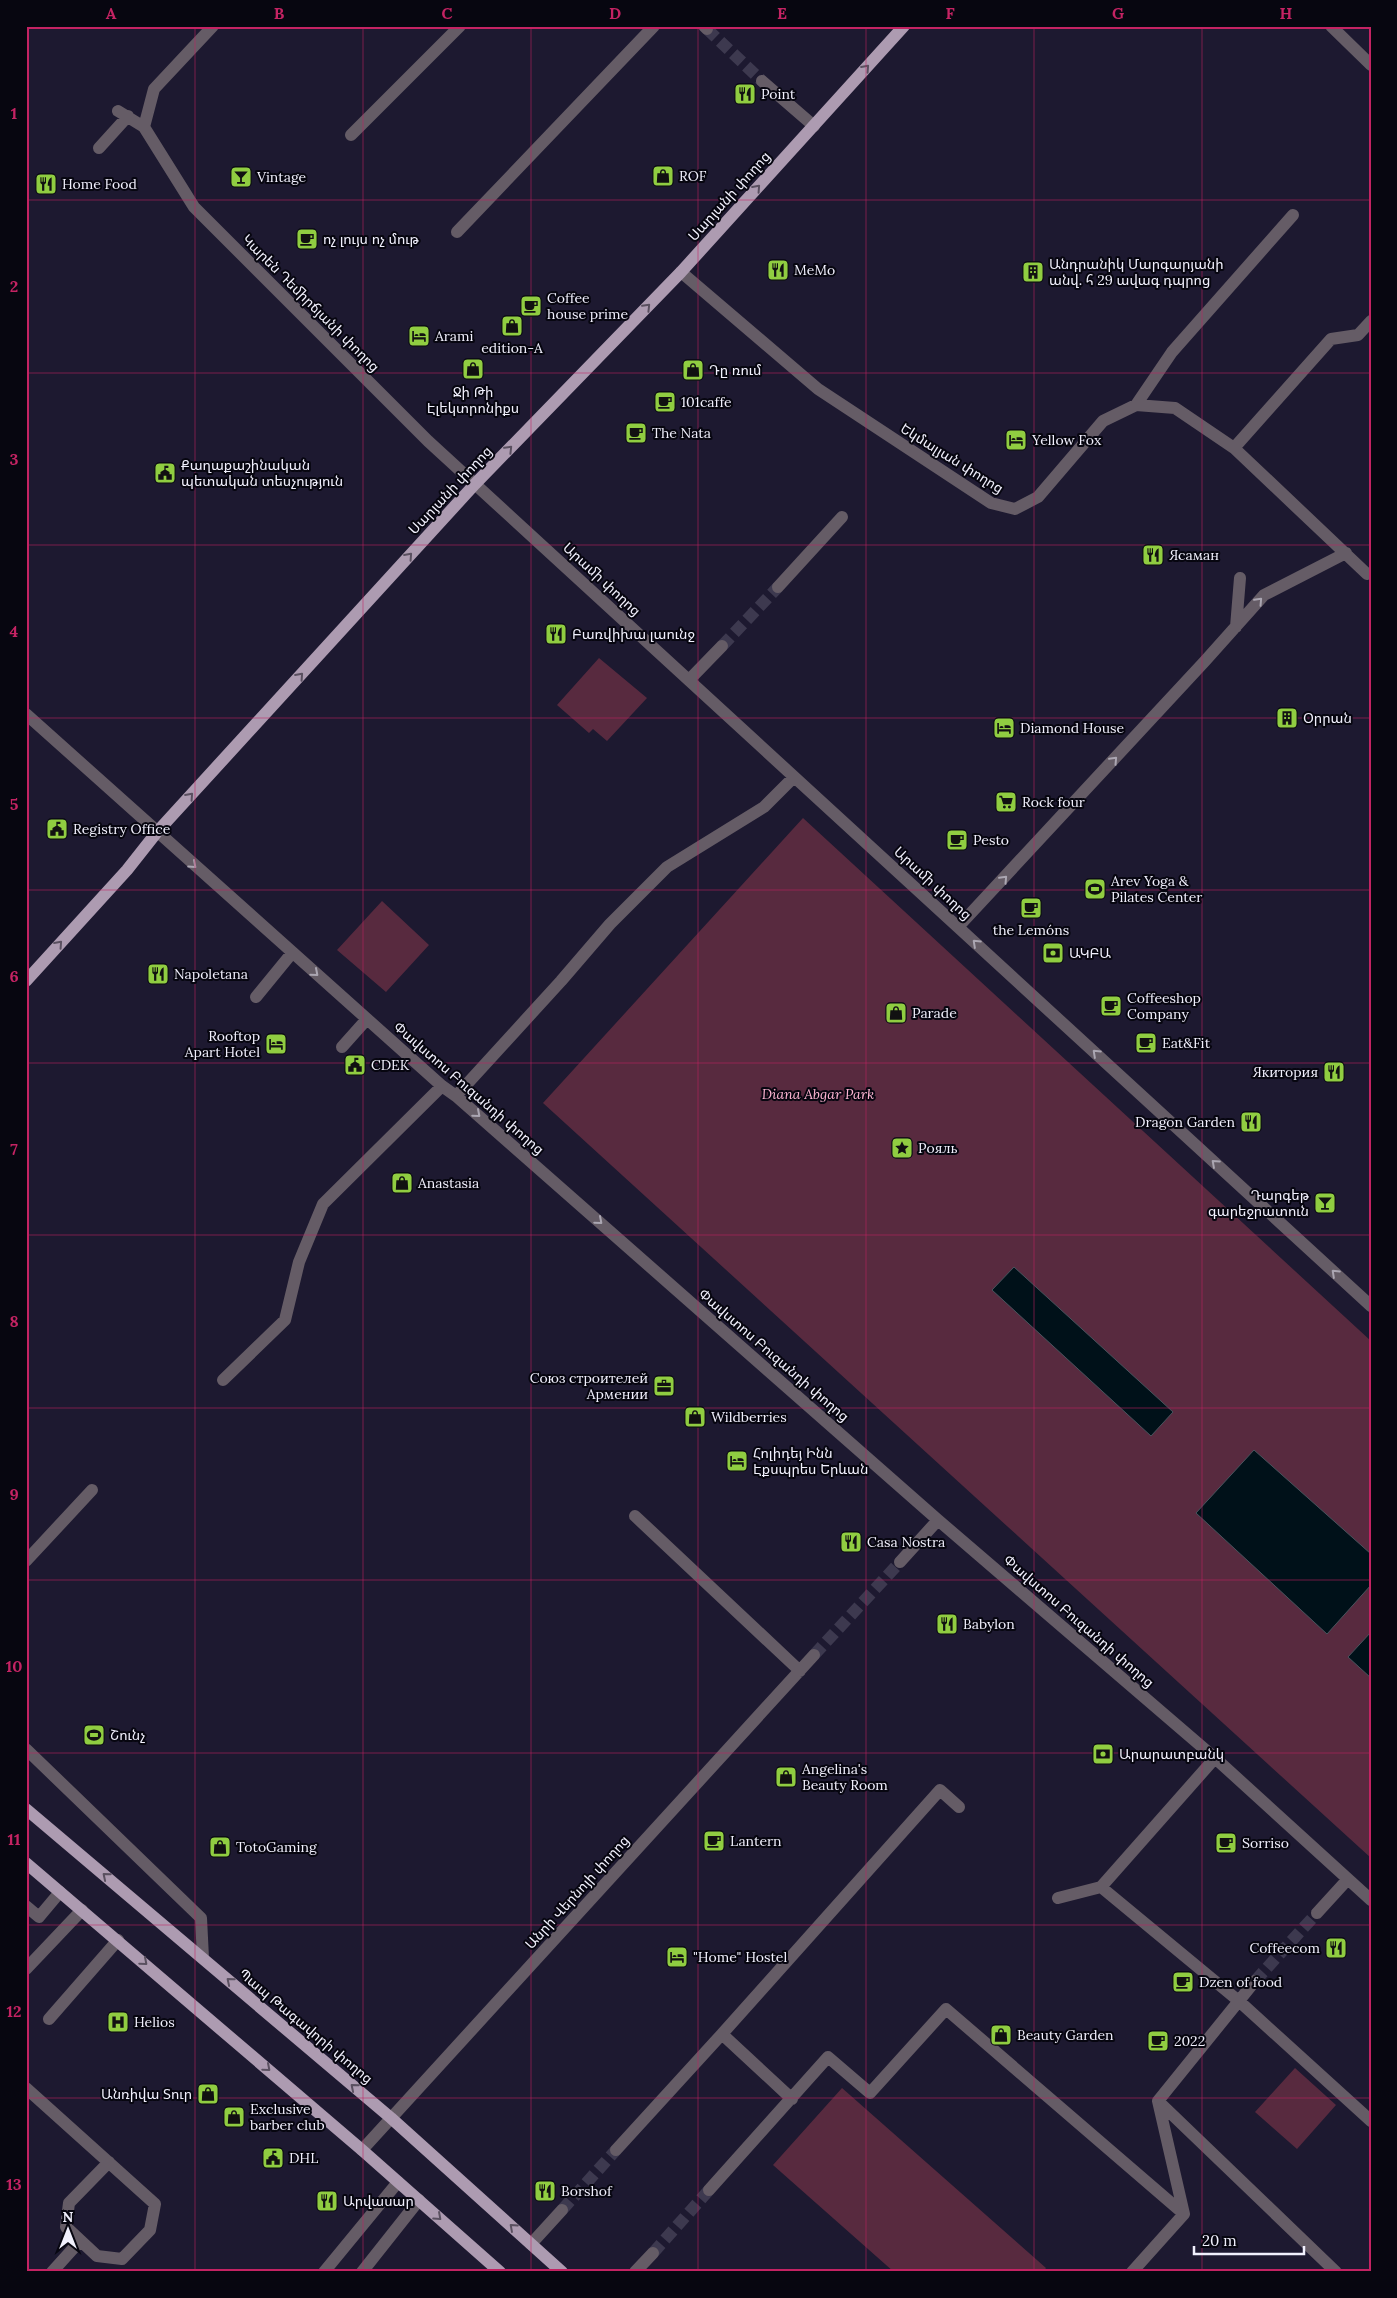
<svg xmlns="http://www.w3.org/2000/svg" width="1397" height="2298" font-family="Lora,'Noto Sans Armenian',serif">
	<rect width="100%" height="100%" fill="#1d1930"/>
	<!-- green -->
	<path fill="#582a3f" d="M 599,658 L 647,698 L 607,741 L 593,729 L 589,733 L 557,705 Z
		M 803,818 L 1371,1341 L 1371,1858 L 543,1103 Z
		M 382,901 L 429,945 L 386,992 L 337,950 Z
		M 1295,2068 L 1336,2105 L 1297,2149 L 1255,2112 Z
		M 842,2088 L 1046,2268 L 1043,2272 L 894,2272 L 773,2165 Z"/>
	<!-- water -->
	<path fill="#001119" stroke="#48545d" d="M 1014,1267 L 1173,1412 L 1151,1436 L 992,1290 Z
		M 1254,1450 L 1371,1554 L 1371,1585 L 1327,1634 L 1196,1513 Z
		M 1371,1632 L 1371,1678 L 1348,1657 Z"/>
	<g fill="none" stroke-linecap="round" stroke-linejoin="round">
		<!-- minor-tunnel -->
		<path stroke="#3d394f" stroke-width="12" stroke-dasharray="12 6" stroke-linecap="butt" d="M 707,29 L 762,81
			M 722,646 L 778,587
			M 814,1655 L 900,1562
			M 1255,1981 L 1317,1913
			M 562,2210 L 616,2150
			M 653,2253 L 709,2190"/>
		<!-- minor -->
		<path stroke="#655c66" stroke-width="12" d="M 704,26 L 707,29
			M 1331,26 L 1371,65
			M 762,81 L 814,126
			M 118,111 L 144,127 L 194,207 L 428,441 L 1371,1306
			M 144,127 L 154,89 L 213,26
			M 351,135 L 460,26
			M 99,148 L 128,116
			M 457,232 L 654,26
			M 681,272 L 818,389 L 991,503 L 1015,509 L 1038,497 L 1103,421 L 1136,405 L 1175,408 L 1234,448 L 1367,574 L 1371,573
			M 1136,405 L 1172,352 L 1293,215
			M 1234,448 L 1331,339 L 1358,335 L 1371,321
			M 778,587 L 842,517
			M 1236,627 L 1240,578
			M 689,680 L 722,646
			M 26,714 L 442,1086 L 456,1096 L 938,1520 L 1215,1758 L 1371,1900
			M 958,927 L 1205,661 L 1264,595 L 1346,553
			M 256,997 L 292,953
			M 342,1047 L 367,1019
			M 456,1096 L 561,981 L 610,924 L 667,867 L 764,807 L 794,777
			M 223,1380 L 285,1320 L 299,1262 L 323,1204 L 442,1086
			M 635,1516 L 800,1671
			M 26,1561 L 92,1490
			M 900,1562 L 938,1520
			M 26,1749 L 201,1918 L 203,1958
			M 1101,1887 L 1240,2002 L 1371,2121
			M 1058,1898 L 1101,1887 L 1215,1758
			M 26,1906 L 39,1917 L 60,1892
			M 1317,1913 L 1348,1879
			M 26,1969 L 82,1910
			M 49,2019 L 118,1940
			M 722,2034 L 940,1790 L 959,1807
			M 26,2088 L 155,2204 L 150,2230 L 122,2259 L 97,2256 L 66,2227 L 69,2203 L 109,2162
			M 1158,2101 L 1336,2272
			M 1158,2101 L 1255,1981
			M 1158,2101 L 1184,2214
			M 362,2150 L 814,1655
			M 616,2150 L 722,2034 L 792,2099
			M 709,2190 L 828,2057 L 870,2093 L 946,2009 L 1184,2214
			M 531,2244 L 562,2210
			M 52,2272 L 80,2241
			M 324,2272 L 398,2182
			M 362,2272 L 419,2200
			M 635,2272 L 653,2253
			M 1132,2272 L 1184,2214"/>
		<!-- major -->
		<path stroke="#ad9bb1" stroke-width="12" d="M 26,981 L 127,870 L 157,832 L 475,484 L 681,272 L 904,26
			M 26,1809 L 391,2118 L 562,2272
			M 26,1863 L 362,2150 L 500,2272"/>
	</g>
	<!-- one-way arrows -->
	<defs><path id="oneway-chevron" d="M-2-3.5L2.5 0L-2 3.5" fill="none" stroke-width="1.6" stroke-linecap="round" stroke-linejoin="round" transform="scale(1.25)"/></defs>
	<g stroke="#5a5060">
		<use href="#oneway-chevron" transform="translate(866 68) rotate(-48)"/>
		<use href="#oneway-chevron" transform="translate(757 188) rotate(-48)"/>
		<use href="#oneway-chevron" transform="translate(647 307) rotate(-46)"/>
		<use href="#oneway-chevron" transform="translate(509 449) rotate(-46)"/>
		<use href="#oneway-chevron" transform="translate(409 556) rotate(-48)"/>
		<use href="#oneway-chevron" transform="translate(300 676) rotate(-48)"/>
		<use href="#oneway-chevron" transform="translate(190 796) rotate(-48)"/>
		<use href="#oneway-chevron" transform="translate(59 944) rotate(-48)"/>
		<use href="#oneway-chevron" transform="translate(106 1876) rotate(-140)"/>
		<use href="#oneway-chevron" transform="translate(144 1962) rotate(41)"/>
		<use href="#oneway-chevron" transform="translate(230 1981) rotate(-140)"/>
		<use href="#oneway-chevron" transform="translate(267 2068) rotate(41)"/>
		<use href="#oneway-chevron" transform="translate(354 2087) rotate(-140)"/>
		<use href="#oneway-chevron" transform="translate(438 2217) rotate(42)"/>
		<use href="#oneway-chevron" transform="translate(513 2227) rotate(-138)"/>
	</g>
	<g stroke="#aba6b2">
		<use href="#oneway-chevron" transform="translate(1259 601) rotate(-47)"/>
		<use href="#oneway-chevron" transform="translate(1114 760) rotate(-47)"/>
		<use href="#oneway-chevron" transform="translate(193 865) rotate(42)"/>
		<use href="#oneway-chevron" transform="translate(1004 879) rotate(-47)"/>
		<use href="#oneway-chevron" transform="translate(976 943) rotate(-137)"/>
		<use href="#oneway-chevron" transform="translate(315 973) rotate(41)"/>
		<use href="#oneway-chevron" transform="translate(1096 1053) rotate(-137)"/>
		<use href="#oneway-chevron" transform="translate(477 1114) rotate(41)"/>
		<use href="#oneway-chevron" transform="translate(1215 1163) rotate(-138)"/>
		<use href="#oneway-chevron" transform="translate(599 1221) rotate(41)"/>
		<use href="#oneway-chevron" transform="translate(1335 1273) rotate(-137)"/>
	</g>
	<!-- grid -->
	<path fill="none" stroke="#c42363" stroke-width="1" stroke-opacity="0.55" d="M 195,26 L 195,2272M 363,26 L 363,2272M 531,26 L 531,2272M 698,26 L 698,2272M 866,26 L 866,2272M 1034,26 L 1034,2272M 1202,26 L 1202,2272M 26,200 L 1371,200M 26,373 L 1371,373M 26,545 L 1371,545M 26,718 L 1371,718M 26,890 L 1371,890M 26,1063 L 1371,1063M 26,1235 L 1371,1235M 26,1408 L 1371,1408M 26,1580 L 1371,1580M 26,1753 L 1371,1753M 26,1925 L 1371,1925M 26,2098 L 1371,2098"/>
	<!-- icons -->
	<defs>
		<g id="restaurant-square" transform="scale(1.125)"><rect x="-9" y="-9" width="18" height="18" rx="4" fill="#90cd41" stroke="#070610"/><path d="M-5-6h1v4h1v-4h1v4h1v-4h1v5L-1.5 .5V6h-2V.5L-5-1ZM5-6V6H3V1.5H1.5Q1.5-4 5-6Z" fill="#111"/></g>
		<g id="shop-square" transform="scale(1.125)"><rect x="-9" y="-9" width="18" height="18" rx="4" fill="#90cd41" stroke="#070610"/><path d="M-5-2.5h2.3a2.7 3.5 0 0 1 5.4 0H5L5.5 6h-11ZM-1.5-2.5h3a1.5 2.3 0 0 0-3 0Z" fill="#111"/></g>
		<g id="bar-square" transform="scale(1.125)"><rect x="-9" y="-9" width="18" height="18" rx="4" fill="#90cd41" stroke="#070610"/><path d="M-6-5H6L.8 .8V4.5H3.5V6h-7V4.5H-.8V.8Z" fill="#111"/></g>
		<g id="cafe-square" transform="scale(1.125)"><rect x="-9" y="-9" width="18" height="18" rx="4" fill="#90cd41" stroke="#070610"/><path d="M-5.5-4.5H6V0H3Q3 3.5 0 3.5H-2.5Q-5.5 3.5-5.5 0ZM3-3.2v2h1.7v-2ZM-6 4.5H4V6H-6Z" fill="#111"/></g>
		<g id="building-square" transform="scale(1.125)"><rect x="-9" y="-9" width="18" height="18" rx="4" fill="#90cd41" stroke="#070610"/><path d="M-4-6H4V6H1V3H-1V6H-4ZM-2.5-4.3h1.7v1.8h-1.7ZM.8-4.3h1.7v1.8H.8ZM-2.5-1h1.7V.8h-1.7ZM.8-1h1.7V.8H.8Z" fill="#111"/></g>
		<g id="hotel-square" transform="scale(1.125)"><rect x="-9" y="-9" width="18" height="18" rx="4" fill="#90cd41" stroke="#070610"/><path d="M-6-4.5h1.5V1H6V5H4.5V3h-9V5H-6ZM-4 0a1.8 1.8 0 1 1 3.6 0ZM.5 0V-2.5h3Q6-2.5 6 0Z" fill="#111"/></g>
		<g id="civic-square" transform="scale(1.125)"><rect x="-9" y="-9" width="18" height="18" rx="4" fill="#90cd41" stroke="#070610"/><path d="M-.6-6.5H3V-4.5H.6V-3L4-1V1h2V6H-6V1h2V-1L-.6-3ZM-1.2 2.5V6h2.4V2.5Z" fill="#111"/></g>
		<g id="supermarket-square" transform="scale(1.125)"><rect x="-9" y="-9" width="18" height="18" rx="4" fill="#90cd41" stroke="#070610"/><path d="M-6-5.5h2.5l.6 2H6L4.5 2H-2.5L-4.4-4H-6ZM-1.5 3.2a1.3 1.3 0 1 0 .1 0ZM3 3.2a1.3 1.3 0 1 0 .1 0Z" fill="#111"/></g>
		<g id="stadium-square" transform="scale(1.125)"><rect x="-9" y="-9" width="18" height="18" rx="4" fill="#90cd41" stroke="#070610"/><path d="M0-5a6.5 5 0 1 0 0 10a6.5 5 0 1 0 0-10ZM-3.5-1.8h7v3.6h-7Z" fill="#111"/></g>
		<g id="bank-square" transform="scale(1.125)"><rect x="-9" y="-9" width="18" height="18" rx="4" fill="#90cd41" stroke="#070610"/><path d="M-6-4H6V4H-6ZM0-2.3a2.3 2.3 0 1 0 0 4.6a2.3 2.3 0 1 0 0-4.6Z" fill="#111"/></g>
		<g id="sight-square" transform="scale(1.125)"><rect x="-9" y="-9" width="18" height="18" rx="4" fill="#90cd41" stroke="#070610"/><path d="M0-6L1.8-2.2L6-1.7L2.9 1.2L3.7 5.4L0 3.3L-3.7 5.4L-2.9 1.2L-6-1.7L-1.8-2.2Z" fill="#111"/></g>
		<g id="office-square" transform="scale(1.125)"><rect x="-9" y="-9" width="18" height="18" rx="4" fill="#90cd41" stroke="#070610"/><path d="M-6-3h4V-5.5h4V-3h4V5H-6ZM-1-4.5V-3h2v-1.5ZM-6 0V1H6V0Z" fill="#111"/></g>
		<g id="hospital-square" transform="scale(1.125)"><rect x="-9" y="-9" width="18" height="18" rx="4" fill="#90cd41" stroke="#070610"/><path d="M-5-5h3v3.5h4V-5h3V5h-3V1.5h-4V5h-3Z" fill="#111"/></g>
	</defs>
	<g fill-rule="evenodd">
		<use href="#restaurant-square" x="745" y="94"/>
		<use href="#shop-square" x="663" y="176"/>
		<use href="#bar-square" x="241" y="177"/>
		<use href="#restaurant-square" x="46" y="184"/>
		<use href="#cafe-square" x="307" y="239"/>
		<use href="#restaurant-square" x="778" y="270"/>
		<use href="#building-square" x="1033" y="272"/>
		<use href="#cafe-square" x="531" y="306"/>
		<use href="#shop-square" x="512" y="326"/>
		<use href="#hotel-square" x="419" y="336"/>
		<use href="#shop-square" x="473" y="369"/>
		<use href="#shop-square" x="693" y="370"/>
		<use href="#cafe-square" x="665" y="402"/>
		<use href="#cafe-square" x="636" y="433"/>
		<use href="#hotel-square" x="1016" y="440"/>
		<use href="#civic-square" x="165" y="473"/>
		<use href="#restaurant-square" x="1153" y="555"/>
		<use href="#restaurant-square" x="556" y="634"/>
		<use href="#building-square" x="1287" y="718"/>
		<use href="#hotel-square" x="1004" y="728"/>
		<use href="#supermarket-square" x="1006" y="802"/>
		<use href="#civic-square" x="57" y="829"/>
		<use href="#cafe-square" x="957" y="840"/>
		<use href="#stadium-square" x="1095" y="889"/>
		<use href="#cafe-square" x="1031" y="908"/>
		<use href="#bank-square" x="1053" y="953"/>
		<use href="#restaurant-square" x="158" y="974"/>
		<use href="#cafe-square" x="1111" y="1006"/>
		<use href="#shop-square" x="896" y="1013"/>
		<use href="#cafe-square" x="1146" y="1043"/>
		<use href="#hotel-square" x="276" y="1044"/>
		<use href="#civic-square" x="355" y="1065"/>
		<use href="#restaurant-square" x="1334" y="1072"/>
		<use href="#restaurant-square" x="1251" y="1122"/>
		<use href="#sight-square" x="902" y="1148"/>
		<use href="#shop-square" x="402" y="1183"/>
		<use href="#bar-square" x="1325" y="1203"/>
		<use href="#office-square" x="664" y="1386"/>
		<use href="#shop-square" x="695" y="1417"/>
		<use href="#hotel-square" x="737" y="1461"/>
		<use href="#restaurant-square" x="851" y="1542"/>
		<use href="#restaurant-square" x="947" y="1624"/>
		<use href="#stadium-square" x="94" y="1735"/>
		<use href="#bank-square" x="1103" y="1754"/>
		<use href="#shop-square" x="786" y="1777"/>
		<use href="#cafe-square" x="714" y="1841"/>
		<use href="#cafe-square" x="1226" y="1843"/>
		<use href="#shop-square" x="220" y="1847"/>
		<use href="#restaurant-square" x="1336" y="1948"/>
		<use href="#hotel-square" x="677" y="1957"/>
		<use href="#cafe-square" x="1183" y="1982"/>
		<use href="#hospital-square" x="118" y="2022"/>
		<use href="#shop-square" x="1001" y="2035"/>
		<use href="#cafe-square" x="1158" y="2041"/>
		<use href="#shop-square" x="208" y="2094"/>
		<use href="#shop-square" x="234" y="2117"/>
		<use href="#civic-square" x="273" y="2158"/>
		<use href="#restaurant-square" x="545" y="2191"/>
		<use href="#restaurant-square" x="327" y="2201"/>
	</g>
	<g text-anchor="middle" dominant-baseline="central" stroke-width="4" stroke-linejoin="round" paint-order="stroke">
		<!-- poi labels -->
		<g font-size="14" fill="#f1f0fd" stroke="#070610" text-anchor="start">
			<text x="761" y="94">Point</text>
			<text x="679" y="176">ROF</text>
			<text x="257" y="177">Vintage</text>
			<text x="62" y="184">Home Food</text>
			<text x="323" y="239">ոչ լույս ոչ մութ</text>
			<text x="1049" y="264">Անդրանիկ Մարգարյանի<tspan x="1049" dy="16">անվ. հ 29 ավագ դպրոց</tspan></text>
			<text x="794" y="270">MeMo</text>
			<text x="547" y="298">Coffee<tspan x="547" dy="16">house prime</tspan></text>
			<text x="435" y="336">Arami</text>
			<text x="512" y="348" text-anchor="middle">edition-A</text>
			<text x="709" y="370">Դը ռում</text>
			<text x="473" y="392" text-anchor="middle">Ջի Թի<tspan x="473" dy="16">Էլեկտրոնիքս</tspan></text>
			<text x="681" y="402">101caffe</text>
			<text x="652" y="433">The Nata</text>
			<text x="1032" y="440">Yellow Fox</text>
			<text x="181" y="465">Քաղաքաշինական<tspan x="181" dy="16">պետական տեսչություն</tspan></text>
			<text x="1169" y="555">Ясаман</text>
			<text x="572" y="634">Բառվիխա լաունջ</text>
			<text x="1303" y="718">Օրրան</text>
			<text x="1020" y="728">Diamond House</text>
			<text x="1022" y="802">Rock four</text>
			<text x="73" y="829">Registry Office</text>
			<text x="973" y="840">Pesto</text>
			<text x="1111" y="881">Arev Yoga &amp;<tspan x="1111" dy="16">Pilates Center</tspan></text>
			<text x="1031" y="930" text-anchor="middle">the Lemóns</text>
			<text x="1069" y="953">ԱԿԲԱ</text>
			<text x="174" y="974">Napoletana</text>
			<text x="1127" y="998">Coffeeshop<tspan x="1127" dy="16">Company</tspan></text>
			<text x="912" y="1013">Parade</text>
			<text x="260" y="1036" text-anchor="end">Rooftop<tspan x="260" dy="16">Apart Hotel</tspan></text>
			<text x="1162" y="1043">Eat&amp;Fit</text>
			<text x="371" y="1065">CDEK</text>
			<text x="1318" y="1072" text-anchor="end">Якитория</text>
			<text x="1235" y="1122" text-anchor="end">Dragon Garden</text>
			<text x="918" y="1148">Рояль</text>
			<text x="418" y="1183">Anastasia</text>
			<text x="1309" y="1195" text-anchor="end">Դարգեթ<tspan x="1309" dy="16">գարեջրատուն</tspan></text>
			<text x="648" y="1378" text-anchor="end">Союз строителей<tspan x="648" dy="16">Армении</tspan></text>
			<text x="711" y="1417">Wildberries</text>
			<text x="753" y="1453">Հոլիդեյ Ինն<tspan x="753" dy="16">Էքսպրես Երևան</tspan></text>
			<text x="867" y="1542">Casa Nostra</text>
			<text x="963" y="1624">Babylon</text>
			<text x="110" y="1735">Շունչ</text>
			<text x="1119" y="1754">Արարատբանկ</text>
			<text x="802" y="1769">Angelina's<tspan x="802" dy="16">Beauty Room</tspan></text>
			<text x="730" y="1841">Lantern</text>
			<text x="1242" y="1843">Sorriso</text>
			<text x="236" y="1847">TotoGaming</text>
			<text x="1320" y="1948" text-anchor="end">Coffeecom</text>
			<text x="693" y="1957">"Home" Hostel</text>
			<text x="1199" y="1982">Dzen of food</text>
			<text x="134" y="2022">Helios</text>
			<text x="1017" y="2035">Beauty Garden</text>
			<text x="1174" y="2041">2022</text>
			<text x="192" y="2094" text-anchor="end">Անռիվա Տուր</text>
			<text x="250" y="2109">Exclusive<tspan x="250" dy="16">barber club</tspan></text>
			<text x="289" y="2158">DHL</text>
			<text x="561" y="2191">Borshof</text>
			<text x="343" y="2201">Արվասար</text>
		</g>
		<!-- street labels -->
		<g font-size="14" fill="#f1f0fd" stroke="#070610">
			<text transform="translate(729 196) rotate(-48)">Սարյանի փողոց</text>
			<text transform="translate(311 303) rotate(45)">Կարեն Դեմիրճյանի փողոց</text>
			<text transform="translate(952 458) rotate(32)">Եկմալյան փողոց</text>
			<text transform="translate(450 490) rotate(-47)">Սարյանի փողոց</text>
			<text transform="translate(602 579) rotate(43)">Արամի փողոց</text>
			<text transform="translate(933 883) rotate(43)">Արամի փողոց</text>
			<text transform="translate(469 1088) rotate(41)">Փավստոս Բուզանդի փողոց</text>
			<text transform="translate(774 1355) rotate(41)">Փավստոս Բուզանդի փողոց</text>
			<text transform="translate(1079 1621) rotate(41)">Փավստոս Բուզանդի փողոց</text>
			<text transform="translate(577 1892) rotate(-48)">Անրի Վերնոյի փողոց</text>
			<text transform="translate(306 2026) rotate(40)">Պապ Թագավորի փողոց</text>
		</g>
		<!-- park labels -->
		<g font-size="14" font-style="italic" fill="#feb5d3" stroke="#070610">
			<text x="818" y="1094">Diana Abgar Park</text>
		</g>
	</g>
	<!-- border -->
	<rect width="1397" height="2298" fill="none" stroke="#070610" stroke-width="55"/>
	<!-- north arrow -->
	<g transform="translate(68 2230)" stroke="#070610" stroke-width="4" paint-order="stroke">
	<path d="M0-4L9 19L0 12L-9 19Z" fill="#f1f0fd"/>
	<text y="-8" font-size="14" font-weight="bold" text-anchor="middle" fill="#f1f0fd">N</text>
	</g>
	<!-- scale -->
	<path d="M1194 2246v8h110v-8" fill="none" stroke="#f1f0fd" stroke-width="2.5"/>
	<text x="1202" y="2246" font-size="15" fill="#f1f0fd" stroke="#070610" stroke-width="4" paint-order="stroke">20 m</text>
	<rect x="28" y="28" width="1342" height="2242" fill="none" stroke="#c42363" stroke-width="2"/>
	<g font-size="16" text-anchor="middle" font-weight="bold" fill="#c42363">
		<text x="111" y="19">A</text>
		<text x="279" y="19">B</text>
		<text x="447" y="19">C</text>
		<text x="615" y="19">D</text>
		<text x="782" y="19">E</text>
		<text x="950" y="19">F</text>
		<text x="1118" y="19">G</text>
		<text x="1286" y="19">H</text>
		<text x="14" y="119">1</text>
		<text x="14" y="292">2</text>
		<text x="14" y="465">3</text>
		<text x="14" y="637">4</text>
		<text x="14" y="810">5</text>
		<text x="14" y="982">6</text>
		<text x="14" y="1155">7</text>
		<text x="14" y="1327">8</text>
		<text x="14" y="1500">9</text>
		<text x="14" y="1672">10</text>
		<text x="14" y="1845">11</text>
		<text x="14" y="2017">12</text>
		<text x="14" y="2190">13</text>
	</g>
</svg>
